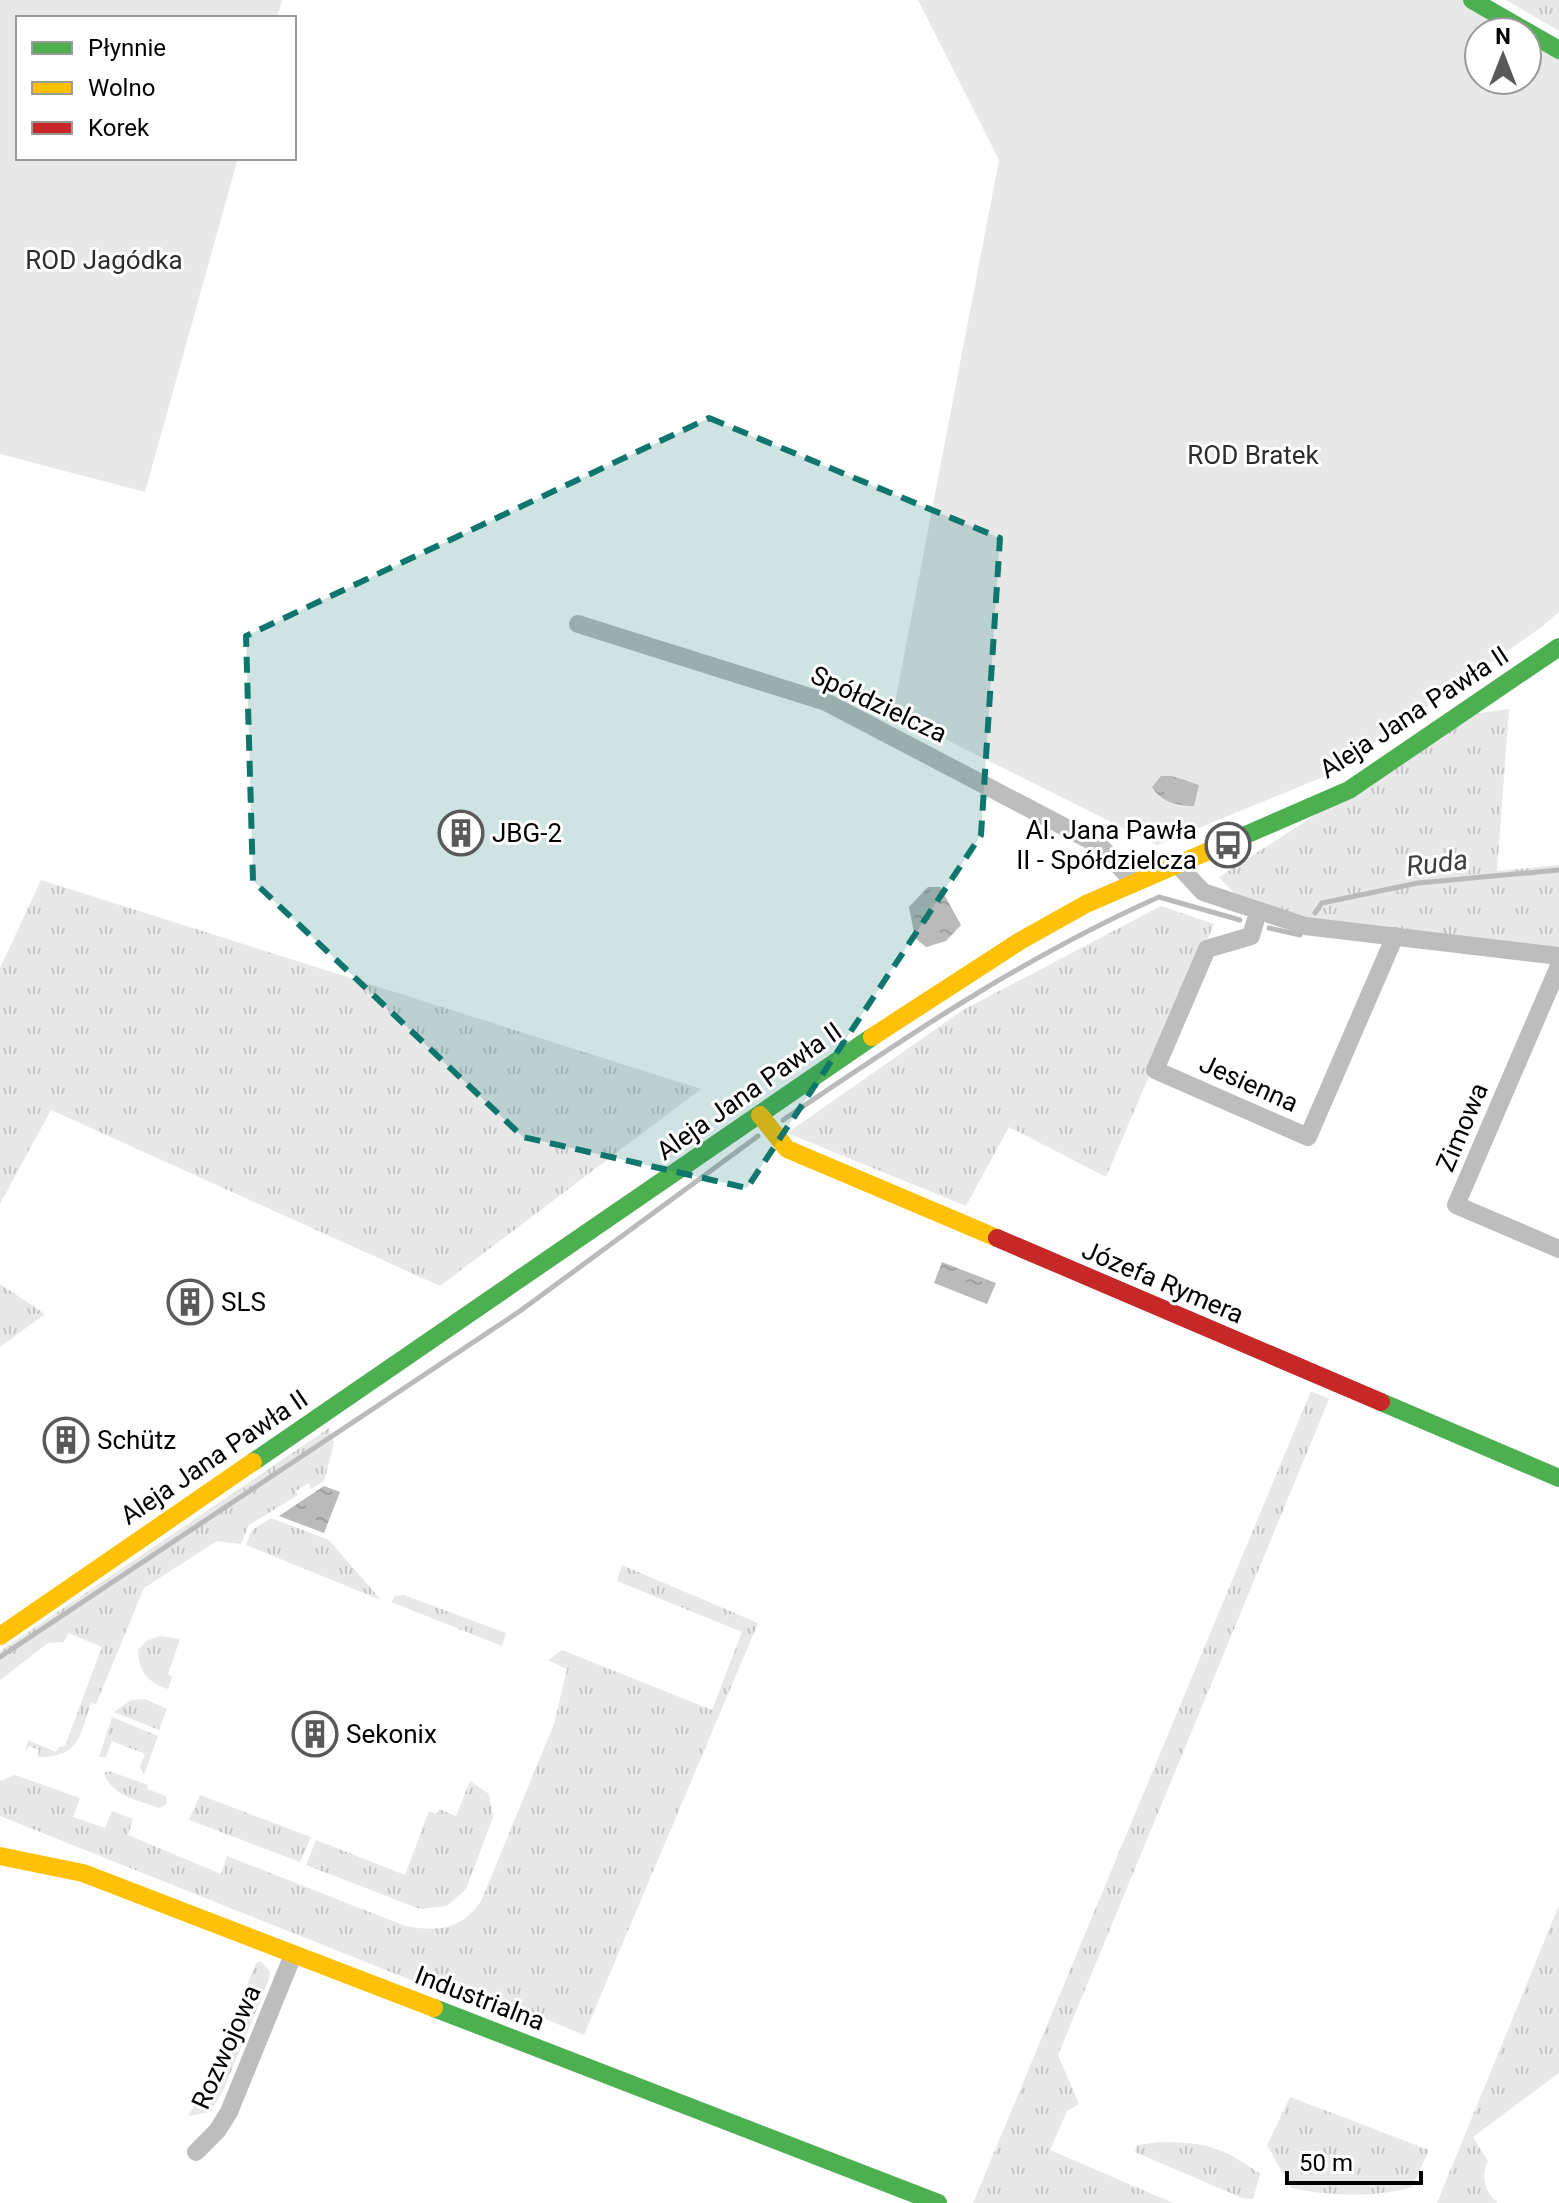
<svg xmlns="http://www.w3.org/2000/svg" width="1559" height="2203" font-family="Roboto,sans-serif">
	<defs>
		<pattern id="grass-tufts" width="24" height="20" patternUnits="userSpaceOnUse" patternTransform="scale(2)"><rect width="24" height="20" fill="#e8e8e8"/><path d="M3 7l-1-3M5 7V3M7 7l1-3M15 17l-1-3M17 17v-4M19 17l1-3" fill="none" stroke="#c5c5c5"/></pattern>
		<pattern id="water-ripples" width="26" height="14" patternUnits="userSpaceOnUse" patternTransform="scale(2)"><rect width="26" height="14" fill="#bababa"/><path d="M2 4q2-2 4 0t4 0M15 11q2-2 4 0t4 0" fill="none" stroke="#9e9e9e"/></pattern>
	</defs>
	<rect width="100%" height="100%" fill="#fff"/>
	<!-- grass -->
	<path fill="url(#grass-tufts)" d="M 1506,0 L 1559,0 L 1559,31 Z
		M 1509,709 L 1497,871 L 1559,865 L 1559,948 L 1307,918 L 1234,893 L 1219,877 L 1472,714 Z
		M 41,880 L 701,1089 L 440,1286 L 51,1110 L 0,1204 L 0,968 Z
		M 1161,906 L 1214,924 L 1106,1177 L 1009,1127 L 966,1206 L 787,1133 L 963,1010 Z
		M 0,1284 L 45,1314 L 0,1347 Z
		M 1311,1391 L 1329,1399 L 1058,2055 L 1079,2104 L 1067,2111 L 1050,2150 L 1173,2203 L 973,2203 Z
		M 329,1428 L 334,1443 L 324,1481 L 311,1489 L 309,1483 L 296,1491 L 298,1495 L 249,1525 L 241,1544 L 217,1541 L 144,1588 L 96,1704 L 91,1703 C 80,1736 79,1758 37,1757 L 39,1750 L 29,1746 L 25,1753 L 28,1740 L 56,1752 L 59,1747 L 65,1746 L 102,1647 L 68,1633 L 64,1642 L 48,1643 L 0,1680 L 0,1651 Z
		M 271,1518 L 329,1540 L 381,1600 L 246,1545 L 252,1530 Z
		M 622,1565 L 758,1623 L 584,2035 L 492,1997 L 486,2010 L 0,1816 L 0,1781 L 15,1775 L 80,1798 L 73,1817 L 105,1828 L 112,1811 L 133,1819 L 128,1835 L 221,1874 L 227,1856 L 405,1926 C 437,1932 464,1930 482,1899 L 554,1724 L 567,1669 L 548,1660 L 562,1650 L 712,1710 L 742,1632 L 617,1581 Z
		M 404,1595 L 506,1633 L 502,1646 L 391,1602 L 395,1596 Z
		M 160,1636 L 180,1639 L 168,1674 L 172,1677 L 168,1689 C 147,1682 139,1672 138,1650 L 146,1641 Z
		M 145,1699 L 167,1709 L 159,1730 L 114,1712 L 131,1700 Z
		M 112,1717 L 158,1736 L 144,1775 L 140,1767 L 145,1754 L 112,1741 L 106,1757 L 99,1757 Z
		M 109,1771 L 148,1785 L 147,1789 L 166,1796 L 167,1804 L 159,1808 C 138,1800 111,1796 104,1773 Z
		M 470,1781 L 489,1794 L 493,1817 L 466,1889 L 447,1906 L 420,1909 L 306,1865 L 316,1840 L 405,1875 L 429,1811 L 437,1814 L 439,1809 L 456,1816 Z
		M 200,1795 L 311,1837 L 300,1862 L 189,1820 Z
		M 1559,1905 L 1559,2073 L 1473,2137 L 1488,2161 C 1480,2176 1485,2192 1498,2203 L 1437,2203 Z
		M 261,1961 L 270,1972 L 268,1982 L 223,2091 L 210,2112 L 188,2116 L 205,2088 L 256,1963 Z
		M 1290,2097 L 1429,2150 L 1412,2187 C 1376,2198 1328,2196 1291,2188 L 1267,2145 Z
		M 1159,2142 C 1205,2142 1223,2147 1260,2174 L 1253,2199 L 1242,2198 L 1135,2152 L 1137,2145 Z"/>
	<!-- garden -->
	<path fill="#e8e8e8" d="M 0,0 L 282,0 L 277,18 L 18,18 L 18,158 L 238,158 L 145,492 L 0,454 Z
		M 918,0 L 1472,0 L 1527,32 L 1479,32 L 1479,80 L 1527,80 L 1527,32 L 1559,50 L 1559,612 L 1539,629 L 1328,775 L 1157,845 L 893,713 L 999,160 Z"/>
	<!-- water -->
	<path fill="url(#water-ripples)" d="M 1161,776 L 1172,776 L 1199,785 L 1194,806 C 1177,806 1161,802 1152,787 Z
		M 928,887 L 940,887 L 961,925 L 946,941 L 926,947 L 915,938 L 909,907 Z
		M 942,1262 L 996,1283 L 987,1304 L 934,1283 Z
		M 324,1486 L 340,1492 L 324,1533 L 279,1516 Z"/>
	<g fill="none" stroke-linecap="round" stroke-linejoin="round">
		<!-- stream -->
		<path stroke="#bababa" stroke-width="5" d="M 1315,913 L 1322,903 L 1418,883 L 1559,870
			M 1269,928 L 1300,935
			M 783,1120 C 904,1038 1024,957 1159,897 L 1240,920
			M 0,1657 L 520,1311 L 758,1136"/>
		<!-- street -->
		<path stroke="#bdbdbd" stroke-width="18" d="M 578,624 L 826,702 L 1099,845 L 1133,881
			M 1177,864 L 1203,892 L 1305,926 L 1559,956
			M 1258,912 L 1251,936 L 1207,949 L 1155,1070 L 1308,1137 L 1395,936
			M 1559,966 L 1456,1205 L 1559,1249
			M 196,2152 L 217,2131 L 229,2112 L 293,1955"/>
		<!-- fast -->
		<path stroke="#4caf50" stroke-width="18" d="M 1472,0 L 1559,50
			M 1211,850 L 1349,790 L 1559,647
			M 1381,1402 L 1559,1478
			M 253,1462 L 872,1037
			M 434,2008 L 938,2203"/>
		<!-- slow -->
		<path stroke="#ffc107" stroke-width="18" d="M 872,1037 L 1020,941 L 1086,904 L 1211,850
			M 760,1115 L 787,1149 L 997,1238
			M 0,1636 L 253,1462
			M 0,1856 L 83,1873 L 434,2008"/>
		<!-- jam -->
		<path stroke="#c62828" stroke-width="18" d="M 997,1238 L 1381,1402"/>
	</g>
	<!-- marked area -->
	<path fill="#0f766e" fill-opacity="0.2" stroke="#0f766e" stroke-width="6" stroke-dasharray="16 10" stroke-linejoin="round" d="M 709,418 L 1000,538 L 981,835 L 747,1188 L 523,1137 L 253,881 L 246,636 Z"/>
	<!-- icons -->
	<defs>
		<g id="building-ring" transform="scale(2.3)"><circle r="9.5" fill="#fff" stroke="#595959" stroke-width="1.5"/><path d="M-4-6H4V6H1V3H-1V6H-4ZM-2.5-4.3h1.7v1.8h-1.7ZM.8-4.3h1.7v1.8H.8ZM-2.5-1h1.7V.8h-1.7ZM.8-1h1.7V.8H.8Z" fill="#595959"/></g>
		<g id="bus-ring" transform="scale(2.3)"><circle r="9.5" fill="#fff" stroke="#595959" stroke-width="1.5"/><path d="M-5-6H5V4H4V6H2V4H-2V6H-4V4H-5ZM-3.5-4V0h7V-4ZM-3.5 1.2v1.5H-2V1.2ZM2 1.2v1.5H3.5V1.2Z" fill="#595959"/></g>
	</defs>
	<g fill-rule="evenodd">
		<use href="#building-ring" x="461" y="833"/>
		<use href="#bus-ring" x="1228" y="845"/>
		<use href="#building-ring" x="190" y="1302"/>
		<use href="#building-ring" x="66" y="1440"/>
		<use href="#building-ring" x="315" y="1734"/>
	</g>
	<g text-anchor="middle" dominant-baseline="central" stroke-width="6" stroke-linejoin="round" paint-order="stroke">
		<!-- park labels -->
		<g font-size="26" fill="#2c2c2c" stroke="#fff">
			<text x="104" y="260">ROD Jagódka</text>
			<text x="1253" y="455">ROD Bratek</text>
		</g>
		<!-- street labels -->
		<g font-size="26" fill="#000" stroke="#fff">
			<text transform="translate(879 704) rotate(25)">Spółdzielcza</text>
			<text transform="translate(1414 712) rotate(-33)">Aleja Jana Pawła II</text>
			<text transform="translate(1249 1083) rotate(24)">Jesienna</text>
			<text transform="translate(749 1091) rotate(-35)">Aleja Jana Pawła II</text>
			<text transform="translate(1462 1127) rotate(-67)">Zimowa</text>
			<text transform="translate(1163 1282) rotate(23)">Józefa Rymera</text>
			<text transform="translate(214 1457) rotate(-34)">Aleja Jana Pawła II</text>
			<text transform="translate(480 1998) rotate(21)">Industrialna</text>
			<text transform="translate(226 2047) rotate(-66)">Rozwojowa</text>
		</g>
		<!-- poi labels -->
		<g font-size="26" fill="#000" stroke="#fff" text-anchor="start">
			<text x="1197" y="830" text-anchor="end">Al. Jana Pawła<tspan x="1197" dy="30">II - Spółdzielcza</tspan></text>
			<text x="492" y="833">JBG-2</text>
			<text x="221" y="1302">SLS</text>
			<text x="97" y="1440">Schütz</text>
			<text x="346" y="1734">Sekonix</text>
		</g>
		<!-- water labels -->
		<g font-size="28" font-style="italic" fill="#3d3d3d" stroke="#fff">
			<text transform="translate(1437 863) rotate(-7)">Ruda</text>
		</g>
	</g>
	<!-- legend -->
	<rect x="16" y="16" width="280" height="144" fill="#ffffff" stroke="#999999" stroke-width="2"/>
	<rect x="32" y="42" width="40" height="12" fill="#4caf50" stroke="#999999" stroke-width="2"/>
	<text x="88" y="56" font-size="24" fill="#000000">Płynnie</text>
	<rect x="32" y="82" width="40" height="12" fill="#ffc107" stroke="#999999" stroke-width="2"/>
	<text x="88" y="96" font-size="24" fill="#000000">Wolno</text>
	<rect x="32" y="122" width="40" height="12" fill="#c62828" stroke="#999999" stroke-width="2"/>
	<text x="88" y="136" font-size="24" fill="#000000">Korek</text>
	<!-- north arrow -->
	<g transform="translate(1503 56)"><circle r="38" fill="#ffffff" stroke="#999999" stroke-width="2"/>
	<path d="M0-6L14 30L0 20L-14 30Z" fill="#595959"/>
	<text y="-12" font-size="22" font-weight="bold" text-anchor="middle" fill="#000000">N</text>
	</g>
	<!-- scale -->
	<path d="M1287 2171v12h134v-12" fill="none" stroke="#000000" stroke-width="4"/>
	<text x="1299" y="2171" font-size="24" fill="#000000" stroke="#ffffff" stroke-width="6" paint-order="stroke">50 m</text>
</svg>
